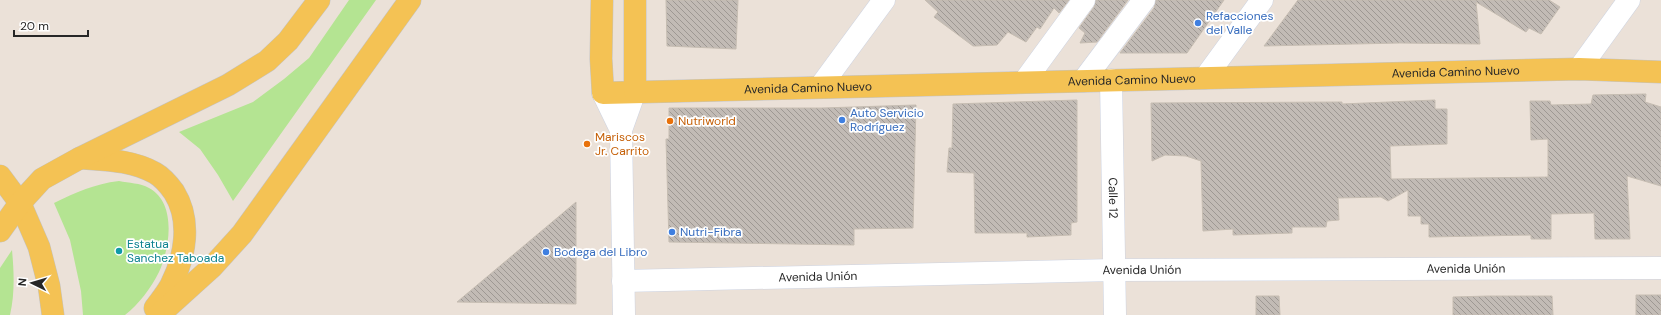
<svg xmlns="http://www.w3.org/2000/svg" width="1661" height="315" font-family="'DM Sans',sans-serif">
	<defs>
		<pattern id="building-back-hatch" width="6" height="6" patternUnits="userSpaceOnUse"><rect width="6" height="6" fill="#c2bbb5"/><path d="M-1 5l2 2M0 0l6 6M5-1l2 2" fill="none" stroke="#9e9893"/></pattern>
	</defs>
	<rect width="100%" height="100%" fill="#ebe1d8"/>
	<!-- grass -->
	<path fill="#b4e492" d="M 349,0 L 376,0 L 233,201 L 218,175 L 200,149 L 179,132 L 253,102 L 284,79 L 309,58 Z
		M 119,181 C 129,183 140,183 149,188 C 177,203 170,248 159,272 C 151,288 139,304 125,315 L 83,315 L 81,291 L 70,240 L 54,203 C 77,192 94,184 119,181 Z
		M 12,250 C 14,271 15,294 10,315 L 0,315 L 0,268 Z"/>
	<!-- building -->
	<path fill="url(#building-back-hatch)" stroke="#c6bdb2" d="M 666,0 L 738,0 L 736,49 L 667,46 Z
		M 925,0 L 1069,0 L 1059,13 L 1054,8 L 1040,29 L 1037,27 L 1026,42 L 1008,32 L 997,45 L 976,46 L 973,46 L 934,17 L 938,12 Z
		M 1096,0 L 1128,0 L 1097,42 L 1080,43 L 1085,33 L 1079,28 L 1094,7 Z
		M 1156,0 L 1224,0 L 1187,53 L 1120,53 L 1154,8 Z
		M 1298,0 L 1549,0 L 1560,7 L 1541,34 L 1529,28 L 1526,32 L 1476,2 L 1480,44 L 1400,43 L 1264,46 Z
		M 1646,94 L 1645,102 L 1661,107 L 1661,186 L 1627,176 L 1630,239 L 1595,239 L 1594,213 L 1551,214 L 1551,239 L 1531,239 L 1531,235 L 1429,237 L 1429,224 L 1421,224 L 1421,216 L 1408,216 L 1408,190 L 1388,201 L 1381,197 L 1338,198 L 1339,220 L 1327,221 L 1326,227 L 1292,227 L 1292,233 L 1233,235 L 1233,229 L 1203,231 L 1201,161 L 1186,156 L 1165,155 L 1152,161 L 1151,103 L 1342,102 L 1342,104 L 1435,100 L 1435,109 L 1447,109 L 1447,144 L 1390,146 L 1391,179 L 1548,177 L 1548,139 L 1531,140 L 1530,101 L 1550,101 L 1551,105 L 1591,104 L 1593,95 Z
		M 1077,100 L 1077,222 L 1071,223 L 1071,235 L 1027,237 L 1027,233 L 975,233 L 974,173 L 947,172 L 949,148 L 952,148 L 953,104 Z
		M 916,105 L 913,228 L 854,229 L 854,245 L 669,242 L 666,139 L 669,139 L 669,108 L 822,108 Z
		M 576,202 L 576,304 L 457,302 Z
		M 1636,295 L 1661,295 L 1661,315 L 1636,315 Z
		M 1256,296 L 1279,296 L 1280,315 L 1256,315 Z
		M 1489,296 L 1552,296 L 1553,315 L 1453,315 L 1453,297 Z"/>
	<g fill="none" stroke-linecap="round" stroke-linejoin="round">
		<!-- minor casing -->
		<g stroke="#cdd3e1" stroke-width="23">
			<g id="minor">
				<path d="M 1579,69 L 1629,0"/>
				<path d="M 1205,78 L 1262,0"/>
				<path id="s1" d="M 1111,80 L 1115,315"/>
				<path d="M 1083,81 L 1144,0"/>
				<path d="M 1024,82 L 1084,0"/>
				<path d="M 820,87 L 884,0"/>
				<path d="M 603,93 L 621,130"/>
				<path id="s2" d="M 623,281 L 1114,270 L 1661,268"/>
				<path d="M 624,315 L 621,130 L 635,91"/>
			</g>
		</g>
		<!-- major casing -->
		<g stroke="#c3c3c3" stroke-width="23">
			<g id="major">
				<path id="s3" d="M 602,0 L 601,59 L 603,93 L 1579,69 L 1661,72"/>
				<path d="M 635,0 L 635,91"/>
				<path d="M 80,158 C 106,160 132,160 155,173 C 162,177 169,185 174,192 C 192,221 185,257 171,285 C 167,293 160,301 155,308"/>
				<path d="M 0,176 L 20,203 L 39,247 L 49,286 L 53,315"/>
				<path d="M 0,231 L 20,203 L 42,179 L 80,158 L 228,85 L 267,61 L 288,41 L 319,0"/>
				<path d="M 159,315 L 212,267 L 242,234 L 410,0"/>
			</g>
		</g>
		<!-- minor -->
		<use href="#minor" stroke="#fff" stroke-width="22"/>
		<!-- major -->
		<use href="#major" stroke="#f4c254" stroke-width="22"/>
	</g>
	<!-- markers -->
	<g fill="#3f7fe0" stroke="#fff" stroke-width="1.5">
		<circle cx="1198" cy="23" r="4"/>
		<circle cx="842" cy="120" r="4"/>
		<circle cx="672" cy="232" r="4"/>
		<circle cx="546" cy="252" r="4"/>
	</g>
	<g fill="#e8710a" stroke="#fff" stroke-width="1.5">
		<circle cx="670" cy="121" r="4"/>
		<circle cx="587" cy="144" r="4"/>
	</g>
	<circle fill="#0f9aa8" stroke="#fff" stroke-width="1.5" cx="119" cy="251" r="4"/>
	<g text-anchor="middle" dominant-baseline="central" stroke-width="3.5" stroke-linejoin="round" paint-order="stroke">
		<!-- shop labels -->
		<g font-size="12" fill="#366cbe" stroke="#fff" text-anchor="start">
			<text x="1206" y="16">Refacciones<tspan x="1206" dy="14">del Valle</tspan></text>
			<text x="850" y="113">Auto Servicio<tspan x="850" dy="14">Rodríguez</tspan></text>
			<text x="680" y="232">Nutri-Fibra</text>
			<text x="554" y="252">Bodega del Libro</text>
		</g>
		<!-- street labels -->
		<g font-size="12" fill="#272727" stroke="#fff">
			<text stroke="none"><textPath href="#s3" startOffset="946">Avenida Camino Nuevo</textPath></text>
			<text stroke="none"><textPath href="#s3" startOffset="622">Avenida Camino Nuevo</textPath></text>
			<text stroke="none"><textPath href="#s3" startOffset="298">Avenida Camino Nuevo</textPath></text>
			<text stroke="none"><textPath href="#s1" startOffset="118">Calle 12</textPath></text>
			<text stroke="none"><textPath href="#s2" startOffset="843">Avenida Unión</textPath></text>
			<text stroke="none"><textPath href="#s2" startOffset="519">Avenida Unión</textPath></text>
			<text stroke="none"><textPath href="#s2" startOffset="195">Avenida Unión</textPath></text>
		</g>
		<!-- food labels -->
		<g font-size="12" fill="#c56008" stroke="#fff" text-anchor="start">
			<text x="678" y="121">Nutriworld</text>
			<text x="595" y="137">Mariscos<tspan x="595" dy="14">Jr. Carrito</tspan></text>
		</g>
		<!-- culture labels -->
		<g font-size="12" fill="#0d838f" stroke="#fff" text-anchor="start">
			<text x="127" y="244">Estatua<tspan x="127" dy="14">Sanchez Taboada</tspan></text>
		</g>
	</g>
	<!-- north arrow -->
	<g transform="translate(32 283) rotate(275)" stroke="#ffffff" stroke-width="3" paint-order="stroke">
	<path d="M0-3L7 15L0 10L-7 15Z" fill="#272727"/>
	<text y="-6" font-size="11" font-weight="bold" text-anchor="middle" fill="#272727">N</text>
	</g>
	<!-- scale -->
	<path d="M14 30v6h74v-6" fill="none" stroke="#272727" stroke-width="2"/>
	<text x="20" y="30" font-size="12" fill="#272727" stroke="#ffffff" stroke-width="3" paint-order="stroke">20 m</text>
</svg>
